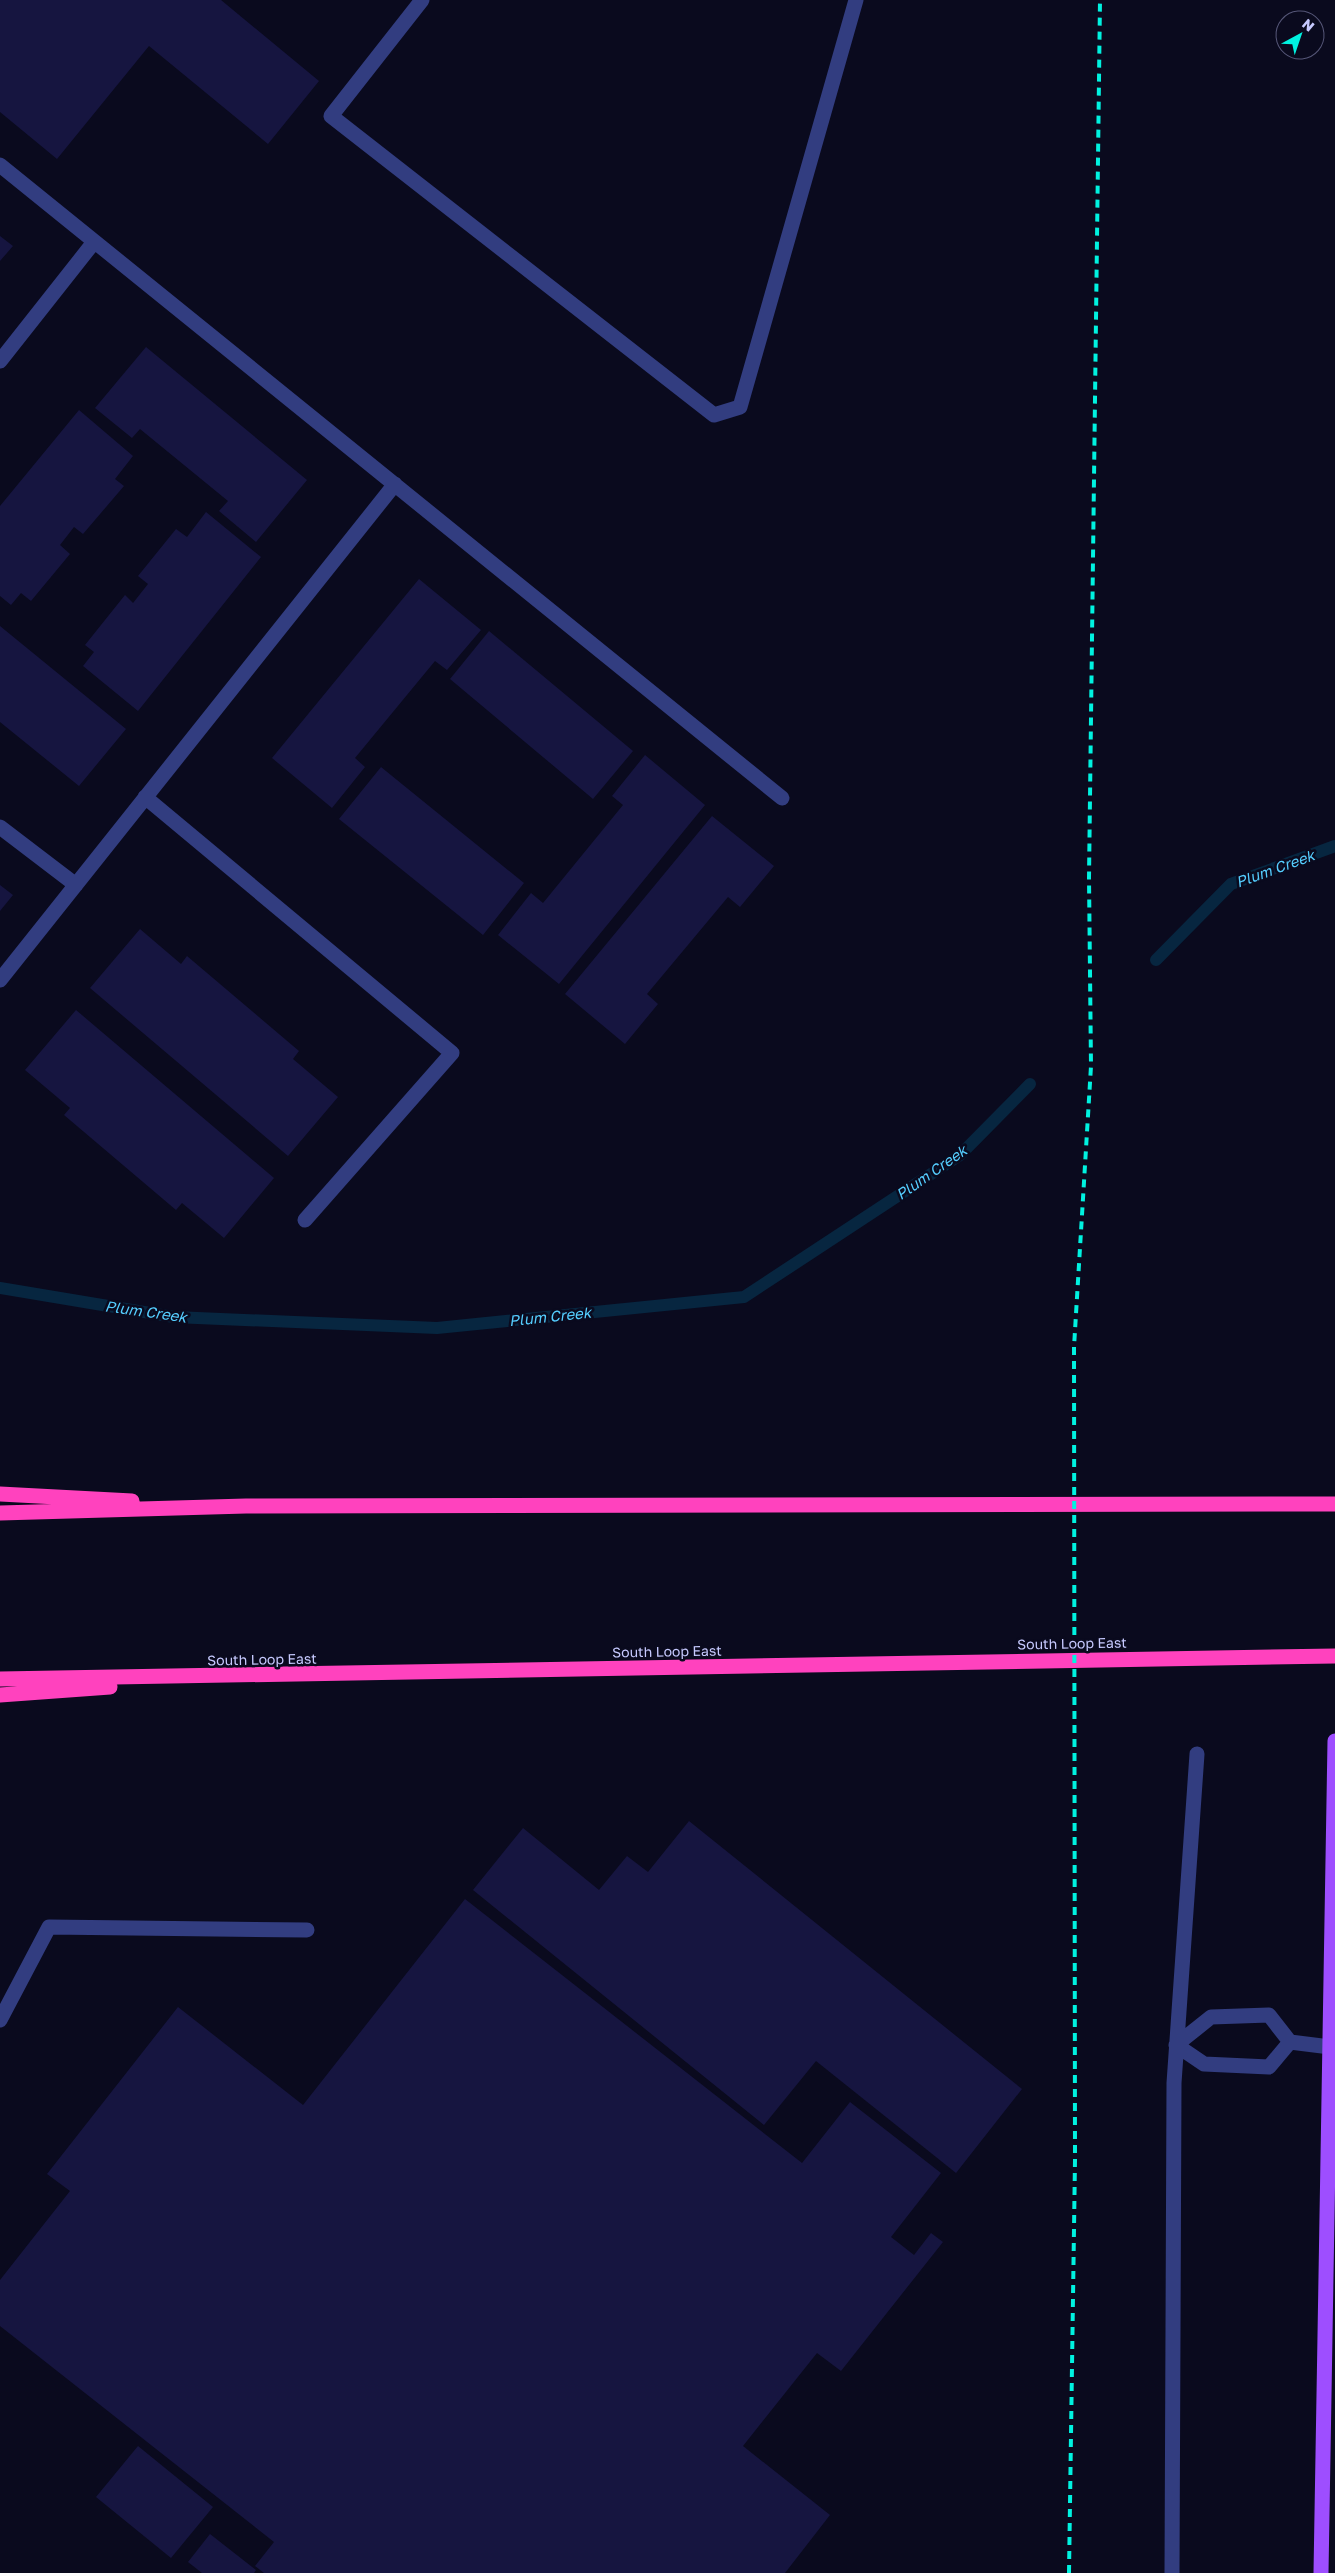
<svg xmlns="http://www.w3.org/2000/svg" width="1335" height="2573" font-family="'Golos Text',sans-serif">
	<rect width="100%" height="100%" fill="#0a0a1e"/>
	<g fill="none" stroke-linecap="round" stroke-linejoin="round">
		<!-- stream -->
		<path stroke="#072640" stroke-width="12" d="M 1156,960 L 1231,884 L 1335,846
			M 0,1288 L 174,1317 L 437,1328 L 744,1297 L 960,1155 L 1030,1084"/>
	</g>
	<!-- building -->
	<path fill="#161540" d="M 0,0 L 221,0 L 319,81 L 268,144 L 149,46 L 57,159 L 0,112 Z
		M 0,236 L 13,246 L 0,261 Z
		M 146,347 L 307,480 L 256,542 L 219,511 L 228,501 L 140,429 L 132,438 L 95,408 Z
		M 79,410 L 133,456 L 115,479 L 124,486 L 83,534 L 74,527 L 60,545 L 70,554 L 31,601 L 21,593 L 11,605 L 0,596 L 0,506 Z
		M 206,512 L 261,557 L 138,711 L 83,666 L 94,652 L 85,645 L 125,595 L 133,603 L 148,584 L 138,576 L 176,529 L 187,537 Z
		M 419,579 L 481,630 L 447,670 L 435,661 L 355,758 L 365,767 L 332,808 L 272,758 Z
		M 0,626 L 126,729 L 79,786 L 0,722 Z
		M 489,631 L 633,751 L 593,799 L 450,679 Z
		M 645,755 L 705,805 L 559,984 L 498,935 L 531,893 L 543,903 L 623,805 L 612,796 Z
		M 381,767 L 524,883 L 483,935 L 339,819 Z
		M 712,816 L 774,866 L 740,907 L 728,897 L 647,994 L 658,1004 L 625,1044 L 565,994 Z
		M 0,885 L 13,895 L 0,911 Z
		M 140,929 L 181,964 L 187,956 L 299,1051 L 293,1059 L 338,1097 L 288,1156 L 90,988 Z
		M 76,1010 L 274,1178 L 224,1238 L 182,1203 L 176,1210 L 64,1115 L 70,1108 L 25,1070 Z
		M 689,1821 L 1022,2089 L 956,2173 L 816,2061 L 764,2125 L 473,1890 L 523,1828 L 599,1890 L 627,1856 L 648,1872 Z
		M 465,1899 L 802,2163 L 850,2102 L 941,2173 L 891,2237 L 914,2255 L 931,2233 L 943,2242 L 841,2371 L 817,2353 L 743,2446 L 830,2515 L 785,2573 L 264,2573 L 255,2566 L 274,2542 L 0,2326 L 0,2280 L 70,2191 L 47,2174 L 178,2007 L 303,2105 Z
		M 138,2446 L 213,2507 L 171,2558 L 96,2497 Z
		M 210,2534 L 256,2570 L 254,2573 L 202,2573 L 188,2562 Z"/>
	<g fill="none" stroke-linecap="round" stroke-linejoin="round">
		<!-- minor -->
		<path stroke="#323d80" stroke-width="15" d="M 422,0 L 331,116 L 714,415 L 740,407 L 856,0
			M 0,165 L 782,798
			M 0,361 L 94,242
			M 145,797 L 452,1053 L 305,1220
			M 0,827 L 76,885
			M 0,980 L 395,484
			M 0,2020 L 49,1927 L 307,1930
			M 1290,2042 L 1269,2067 L 1204,2064 L 1176,2045 L 1211,2017 L 1269,2015 L 1290,2042 L 1330,2047
			M 1172,2573 L 1174,2083 L 1197,1754"/>
		<!-- major -->
		<path stroke="#9e4eff" stroke-width="15" d="M 1321,2573 L 1335,1741"/>
		<!-- highway -->
		<path stroke="#ff42be" stroke-width="15" d="M 0,1494 L 132,1501
			M 0,1513 L 246,1506 L 1335,1504
			M 0,1679 L 1335,1656
			M 0,1695 L 110,1687"/>
		<!-- rail -->
		<path stroke="#00f2e0" stroke-width="4" stroke-dasharray="8 6" stroke-linecap="butt" d="M 1069,2573 L 1075,2160 L 1074,1347 L 1091,1066 L 1089,878 L 1100,0"/>
	</g>
	<g text-anchor="middle" dominant-baseline="central" stroke-width="5" stroke-linejoin="round" paint-order="stroke">
		<!-- street labels -->
		<g font-size="14" fill="#c7caff" stroke="#0a0a1e">
			<text transform="translate(1072 1643) rotate(-1)">South Loop East</text>
			<text transform="translate(667 1651) rotate(-1)">South Loop East</text>
			<text transform="translate(262 1659) rotate(-1)">South Loop East</text>
		</g>
		<!-- water labels -->
		<g font-size="15" font-style="italic" fill="#55ceff" stroke="#0a0a1e">
			<text transform="translate(1275 868) rotate(-20)">Plum Creek</text>
			<text transform="translate(931 1172) rotate(-35)">Plum Creek</text>
			<text transform="translate(146 1311) rotate(8)">Plum Creek</text>
			<text transform="translate(550 1316) rotate(-6)">Plum Creek</text>
		</g>
	</g>
	<!-- north arrow -->
	<g transform="translate(1300 35) rotate(40)"><circle r="24" fill="#0a0a1e" stroke="#565778"/>
	<path d="M0-4L9 19L0 12L-9 19Z" fill="#00f2e0"/>
	<text y="-8" font-size="14" font-weight="bold" text-anchor="middle" fill="#c7caff">N</text>
	</g>
</svg>
